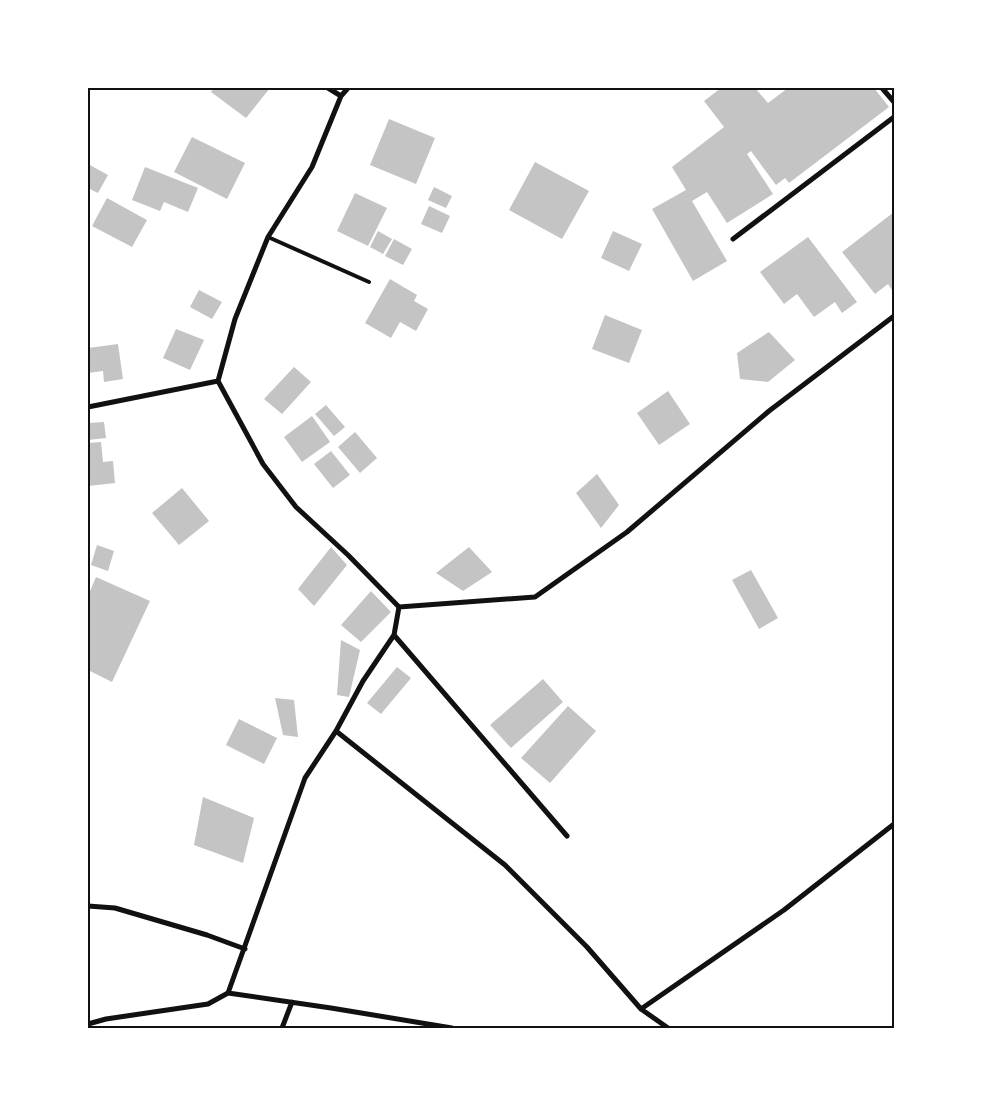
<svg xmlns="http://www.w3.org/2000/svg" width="982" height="1116" font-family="Poppins,sans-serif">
	<rect width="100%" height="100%" fill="#fff"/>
	<!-- building -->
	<path fill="#c4c4c4" d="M 214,88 L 270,88 L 246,118 L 211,92 Z
		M 721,88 L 755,88 L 768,103 L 788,88 L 874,88 L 889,107 L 789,183 L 785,178 L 776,185 L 751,151 L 747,154 L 773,194 L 727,223 L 707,192 L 692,201 L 727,261 L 693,281 L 652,209 L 686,190 L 672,167 L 724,127 L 704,101 Z
		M 389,119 L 435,138 L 416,184 L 370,165 Z
		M 192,137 L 245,163 L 227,199 L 174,172 Z
		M 535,162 L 589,191 L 562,239 L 509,210 Z
		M 88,164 L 108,175 L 98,193 L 88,188 Z
		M 145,167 L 198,188 L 188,212 L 164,202 L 160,211 L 132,200 Z
		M 434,187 L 452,196 L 446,208 L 428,200 Z
		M 355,193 L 387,208 L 368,246 L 337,231 Z
		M 107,198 L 147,220 L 132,247 L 92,226 Z
		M 429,206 L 450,216 L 442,233 L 421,224 Z
		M 894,212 L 894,293 L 888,284 L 875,294 L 842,252 Z
		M 378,231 L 392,239 L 383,254 L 370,247 Z
		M 613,231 L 642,244 L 629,271 L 601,258 Z
		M 808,237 L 857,302 L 842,313 L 835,302 L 814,317 L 797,294 L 784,304 L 760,272 Z
		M 394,239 L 412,249 L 403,265 L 385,256 Z
		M 390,279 L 417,295 L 414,301 L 428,309 L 416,331 L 400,322 L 391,338 L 365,323 Z
		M 199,290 L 222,302 L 212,319 L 190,307 Z
		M 605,315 L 642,330 L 629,363 L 592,349 Z
		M 176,329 L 204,340 L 190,370 L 163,358 Z
		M 769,332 L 795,360 L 768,382 L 740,379 L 737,353 Z
		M 118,344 L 123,379 L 104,382 L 103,371 L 88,373 L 88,348 Z
		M 294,367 L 311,382 L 282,414 L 264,399 Z
		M 668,391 L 690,424 L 659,445 L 637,413 Z
		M 326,405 L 345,427 L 334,436 L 315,414 Z
		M 312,416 L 330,442 L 302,462 L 284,437 Z
		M 104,422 L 106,438 L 88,440 L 88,423 Z
		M 355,432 L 377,458 L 360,473 L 338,447 Z
		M 101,442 L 103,462 L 113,461 L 115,483 L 88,486 L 88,443 Z
		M 331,451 L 350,475 L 333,488 L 314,464 Z
		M 597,474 L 619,505 L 601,528 L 576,493 Z
		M 182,488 L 209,521 L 179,545 L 152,513 Z
		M 97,545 L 114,551 L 108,571 L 91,565 Z
		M 331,547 L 347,565 L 314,606 L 298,589 Z
		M 469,547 L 492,572 L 463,591 L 436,573 Z
		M 751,570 L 778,618 L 759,629 L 732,580 Z
		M 96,577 L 150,601 L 112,682 L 88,670 L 88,596 Z
		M 371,591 L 391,612 L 361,642 L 341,625 Z
		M 341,640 L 360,650 L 349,697 L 337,695 Z
		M 397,667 L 411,678 L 381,714 L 367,703 Z
		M 543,679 L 563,702 L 511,748 L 490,725 Z
		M 275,698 L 294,700 L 298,737 L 283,735 Z
		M 568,706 L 596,731 L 550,783 L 521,758 Z
		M 239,719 L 277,738 L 264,764 L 226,745 Z
		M 203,797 L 254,818 L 243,863 L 194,845 Z"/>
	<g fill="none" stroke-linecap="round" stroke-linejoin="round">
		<!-- service -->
		<path stroke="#111" stroke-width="4" d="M 268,237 L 369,282"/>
		<!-- minor -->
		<path stroke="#111" stroke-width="5" d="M 328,88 L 341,96
			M 882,88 L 894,102
			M 733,239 L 894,117
			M 88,407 L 218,381
			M 399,607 L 535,597 L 627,532 L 769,411 L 894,316
			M 394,635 L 567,836
			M 336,731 L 505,865 L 587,947 L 641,1009 L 668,1028
			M 88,906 L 115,908 L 207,935 L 245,949
			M 228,993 L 331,1008 L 452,1028
			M 641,1009 L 784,910 L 894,824
			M 88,1024 L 106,1019 L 208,1004 L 228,993 L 305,778 L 336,731 L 363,681 L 394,635 L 399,607 L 348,555 L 296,507 L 263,464 L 218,381 L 235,319 L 268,237 L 312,167 L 341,96 L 348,88
			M 282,1028 L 292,1002"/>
	</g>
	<!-- border -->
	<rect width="982" height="1116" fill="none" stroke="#ffffff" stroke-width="178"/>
	<rect x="89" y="89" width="804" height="938" fill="none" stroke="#111" stroke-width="2"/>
</svg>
